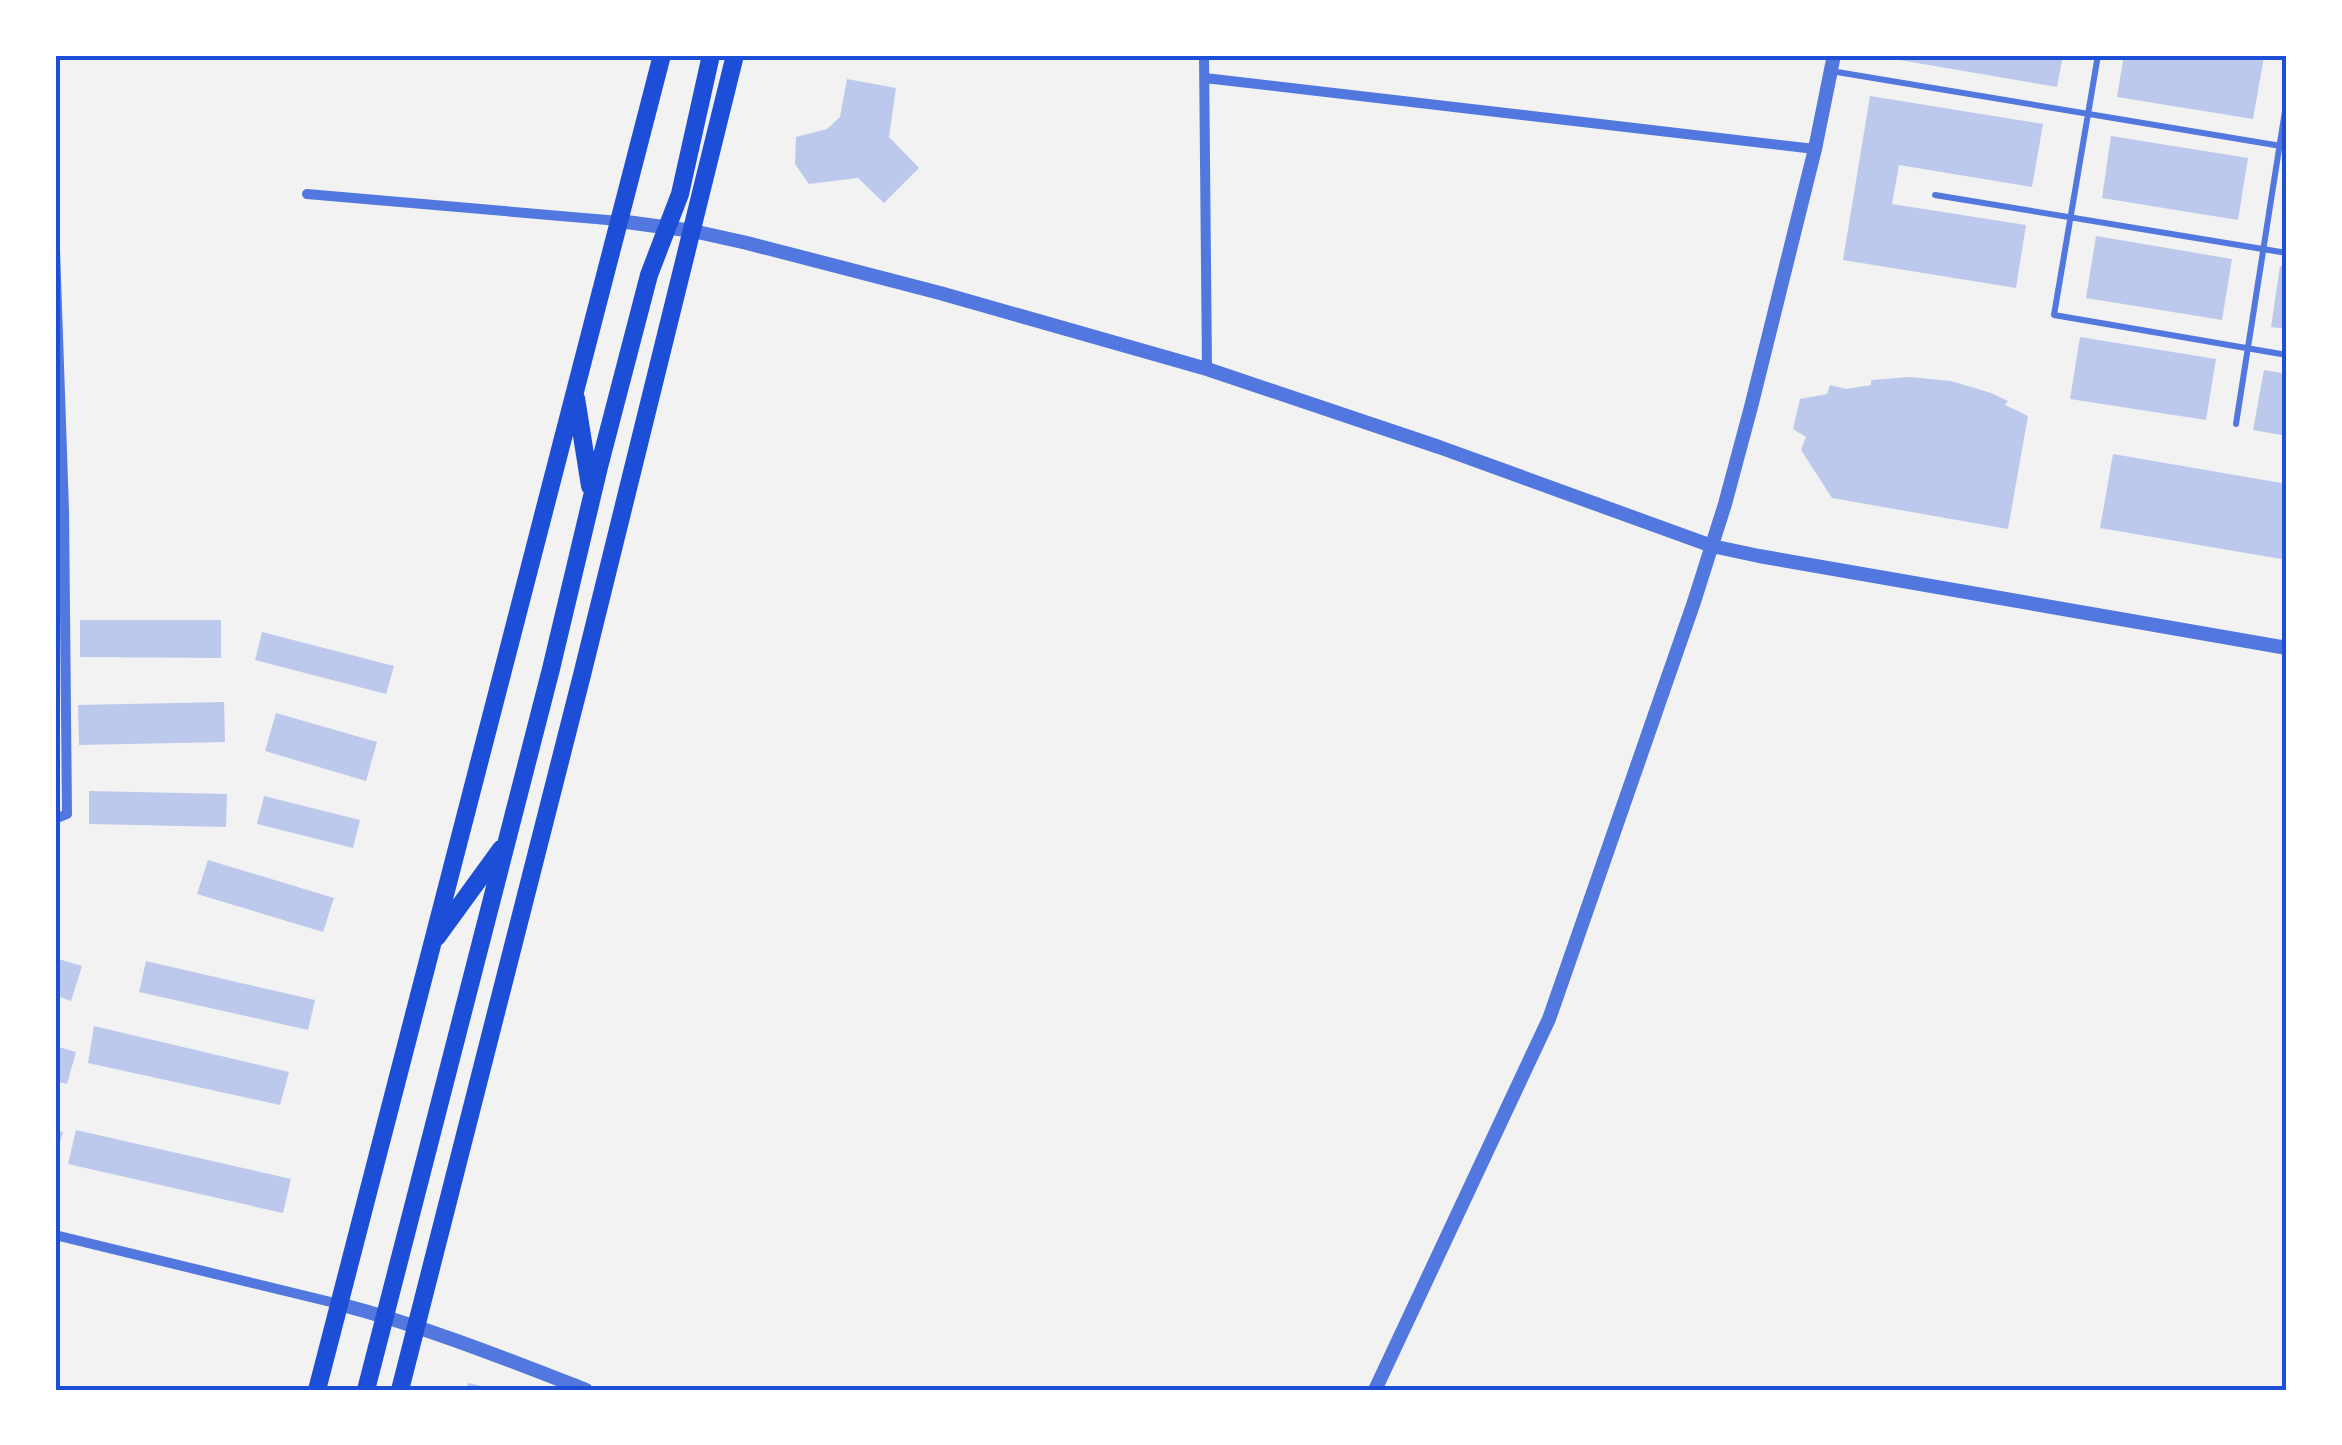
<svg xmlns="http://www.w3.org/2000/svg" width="2342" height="1445" font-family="'Source Sans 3',sans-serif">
	<rect width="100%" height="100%" fill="#f2f2f2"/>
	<!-- building -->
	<path fill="#bdc9ec" d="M 1882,55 L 2063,55 L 2057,87 L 1882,57 Z
		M 2124,55 L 2249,55 L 2264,57 L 2253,119 L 2117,97 Z
		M 847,79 L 896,88 L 889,137 L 919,168 L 884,203 L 858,178 L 809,184 L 795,164 L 796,137 L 827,129 L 840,117 Z
		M 1870,96 L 2043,124 L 2032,187 L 1899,165 L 1892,204 L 2026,225 L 2016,288 L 1843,260 Z
		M 2111,136 L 2248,158 L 2238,220 L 2102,198 Z
		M 2096,236 L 2232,259 L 2222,320 L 2086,298 Z
		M 2280,266 L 2287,267 L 2287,329 L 2271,327 Z
		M 2080,337 L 2216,359 L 2206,420 L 2070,399 Z
		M 2264,370 L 2287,374 L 2287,436 L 2253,430 Z
		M 1910,377 L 1951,381 L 1991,393 L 2008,401 L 2005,405 L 2028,416 L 2008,529 L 1832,498 L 1801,450 L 1806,437 L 1793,429 L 1800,399 L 1827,394 L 1830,385 L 1846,389 L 1871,385 L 1871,380 Z
		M 2113,454 L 2287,484 L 2287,560 L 2100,528 Z
		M 80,620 L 221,620 L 221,658 L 80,657 Z
		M 262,632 L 394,666 L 386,694 L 255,660 Z
		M 224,702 L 225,742 L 79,745 L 78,705 Z
		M 276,713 L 377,742 L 366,781 L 265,751 Z
		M 89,791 L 227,794 L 226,827 L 89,824 Z
		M 264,796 L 360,820 L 353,848 L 257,824 Z
		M 208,860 L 334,898 L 323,932 L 197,894 Z
		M 55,958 L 82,966 L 71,1001 L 55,995 Z
		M 146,961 L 315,1000 L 308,1030 L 139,992 Z
		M 94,1026 L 289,1072 L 280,1105 L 88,1063 Z
		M 55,1046 L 76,1052 L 67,1084 L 55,1081 Z
		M 55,1130 L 63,1132 L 56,1156 L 55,1156 Z
		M 76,1130 L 291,1179 L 283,1213 L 68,1164 Z
		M 468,1383 L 492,1388 L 492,1390 L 466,1390 Z"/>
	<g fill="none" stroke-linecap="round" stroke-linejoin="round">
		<!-- service -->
		<path stroke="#5277de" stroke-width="6" d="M 2098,55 L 2054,315 L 2287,355
			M 1831,71 L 2287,147
			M 1935,195 L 2287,253
			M 2236,424 L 2287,98"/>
		<!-- minor -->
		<path stroke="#5277de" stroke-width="10" d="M 1204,55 L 1207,369
			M 1205,78 L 1815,149
			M 307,194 L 619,221
			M 55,249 L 64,510 L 67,814 L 55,819
			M 55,1235 L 339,1304"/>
		<!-- tertiary -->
		<path stroke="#5277de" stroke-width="14" d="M 619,221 L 693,231 L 747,243 L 940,293 L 1207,369 L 1439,447 L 1712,546 L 1759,556 L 2287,648
			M 339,1304 C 424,1326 504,1358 586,1390
			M 1375,1390 L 1549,1019 L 1694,602 L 1725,504 L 1751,407 L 1815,149 L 1834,55"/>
		<!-- secondary -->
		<path stroke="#1d4ed8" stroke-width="18" d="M 576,398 L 590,486
			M 437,937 L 501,849
			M 317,1390 L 662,55
			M 366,1390 L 551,669 L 599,467 L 649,275 L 680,194 L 711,55
			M 400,1390 L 582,675 L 735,55"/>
	</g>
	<!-- border -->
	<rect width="2342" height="1445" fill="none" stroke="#ffffff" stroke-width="115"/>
	<rect x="58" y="58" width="2226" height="1330" fill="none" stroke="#1d4ed8" stroke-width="4"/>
</svg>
